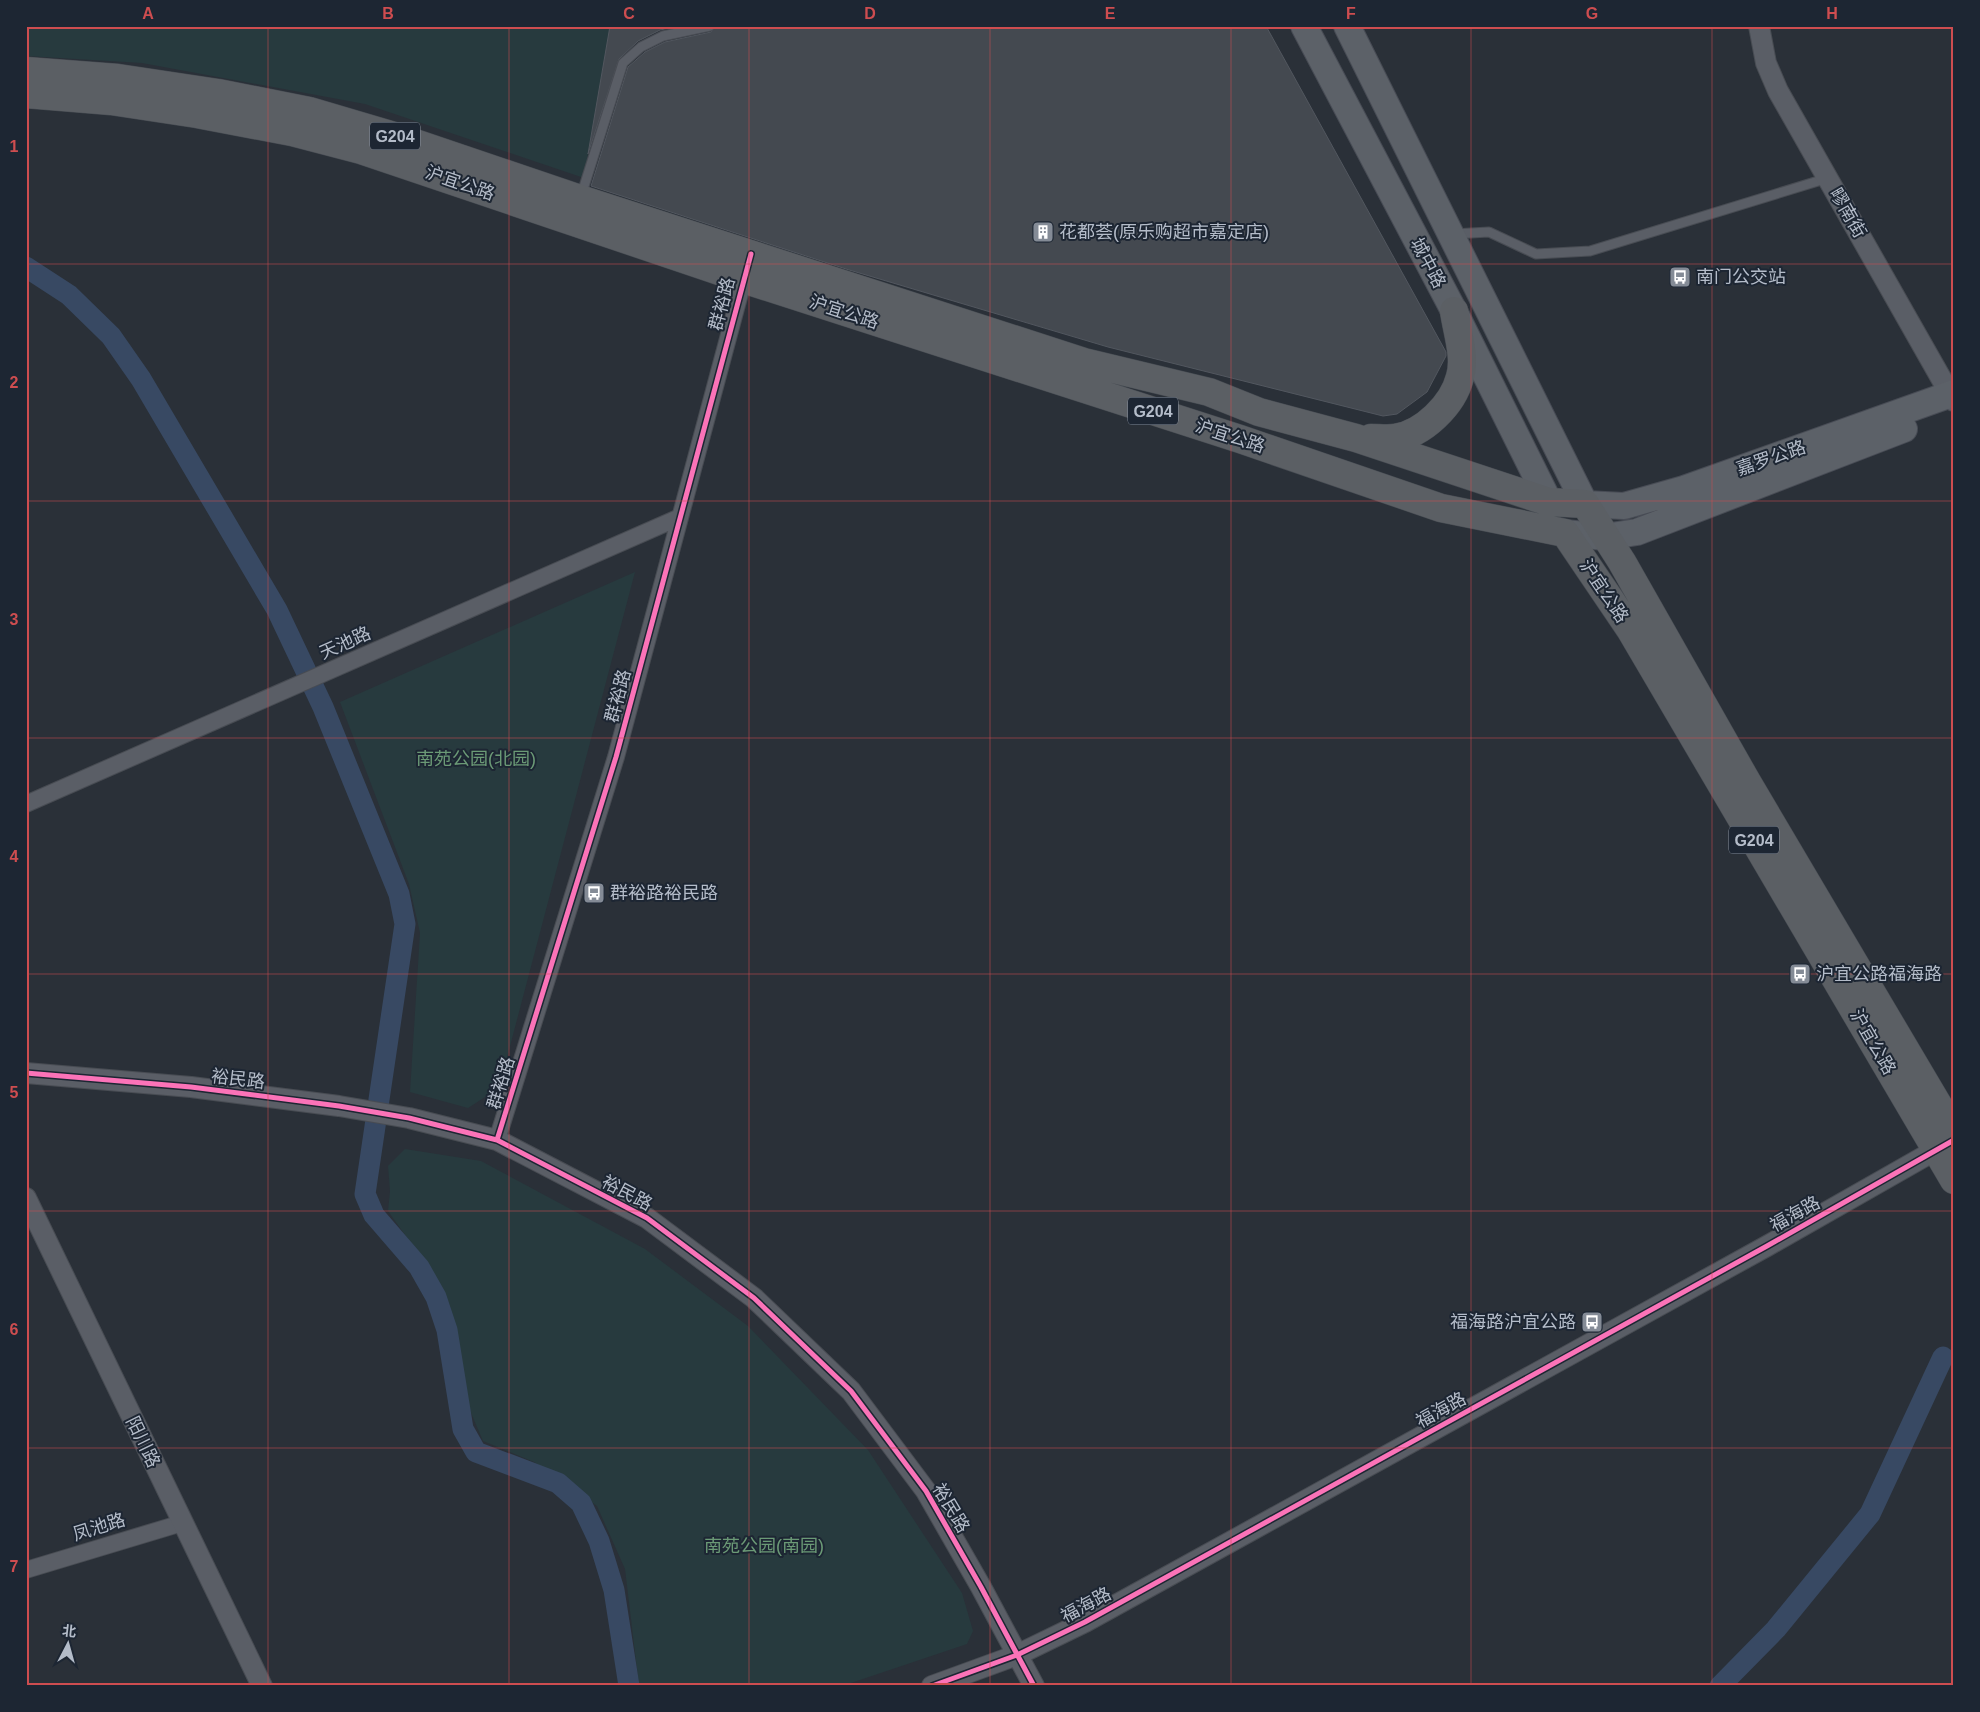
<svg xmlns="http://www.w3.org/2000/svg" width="1980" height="1712" font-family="Arial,'Noto Sans SC',sans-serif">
	<rect width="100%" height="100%" fill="#2a3038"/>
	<!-- green -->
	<path fill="#273a3e" d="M 26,26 L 610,26 L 584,178 L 365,104 L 142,63 L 26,56 Z
		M 635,572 L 499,1088 L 468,1108 L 410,1092 L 420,933 L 409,884 L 340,702 Z
		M 405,1149 L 481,1161 L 645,1249 L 748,1326 L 868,1450 L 962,1593 L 973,1631 L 967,1644 L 842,1686 L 639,1686 L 625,1569 L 597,1506 L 534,1462 L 483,1441 L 466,1401 L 450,1306 L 415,1249 L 388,1211 L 390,1191 L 388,1166 Z"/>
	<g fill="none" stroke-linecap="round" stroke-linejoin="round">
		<!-- canal -->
		<path stroke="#384963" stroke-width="21" d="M 26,267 L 69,295 L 111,336 L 141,379 L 277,610 L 323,707 L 399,894 L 405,924 L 365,1194 L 374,1215 L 419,1267 L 436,1297 L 447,1330 L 463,1429 L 476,1452 L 558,1483 L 581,1503 L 599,1541 L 614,1590 L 629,1686
			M 1720,1686 L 1776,1629 L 1870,1514 L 1943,1357"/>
	</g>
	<!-- building -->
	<path fill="#444950" stroke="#52575f" d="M 610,26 L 679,26 L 660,30 L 638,41 L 619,59 L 588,154 Z
		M 716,26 L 1266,26 L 1446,352 L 1446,356 L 1427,392 L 1397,414 L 1383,416 L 1108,347 L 846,269 L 591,186 L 628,67 L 645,52 L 665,42 L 711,32 Z"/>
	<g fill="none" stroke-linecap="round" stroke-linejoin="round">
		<!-- service casing -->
		<g stroke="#484c53" stroke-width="11">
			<path id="service" d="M 581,196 L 623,63 L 641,47 L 663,36 L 710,26
				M 1453,234 L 1489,232 L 1536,254 L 1590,251 L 1828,178"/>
		</g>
		<!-- minor casing -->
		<g stroke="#484c53" stroke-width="18">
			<path id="minor" d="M 26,804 L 680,517
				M 497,1140 L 616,757 L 746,271
				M 26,1570 L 182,1523"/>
		</g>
		<!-- tertiary casing -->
		<g stroke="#484c53" stroke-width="22">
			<path id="tertiary" d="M 1759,26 L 1766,63 L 1778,91 L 1954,401
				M 26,1073 L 191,1087 L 339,1106 L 409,1118 L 497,1140 L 647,1218 L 754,1298 L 851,1391 L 926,1491 L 981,1587 L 1034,1686
				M 26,1198 L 262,1686
				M 932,1686 L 1017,1655 L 1085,1622 L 1767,1246 L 1948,1143"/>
		</g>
		<!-- primary casing -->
		<g stroke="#484c55" stroke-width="28">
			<path id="primary" d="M 1304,26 L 1454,311 L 1549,502
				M 1347,26 L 1585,504 L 1624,506 L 1684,489 L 1954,393
				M 1565,533 L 1605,537 L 1637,532 L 1904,429"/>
		</g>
		<!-- trunk casing -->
		<g stroke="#474c53" stroke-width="29">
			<path id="trunk" d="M 26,71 L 118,78 L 218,93 L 309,111 L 397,137 L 580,199 L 1084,362 L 1209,392 L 1259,412 L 1356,438 L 1549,502 L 1585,504 L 1622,562 L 1747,782 L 1954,1132
				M 26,94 L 111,101 L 197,114 L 292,132 L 361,150 L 743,279 L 1240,439 L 1441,508 L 1565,533 L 1630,629 L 1954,1180
				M 1371,438 C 1379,438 1387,439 1395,438 C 1423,434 1453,405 1460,377 C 1466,357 1457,332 1454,311"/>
		</g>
		<!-- service -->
		<use href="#service" stroke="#5a5e66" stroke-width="9"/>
		<!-- minor -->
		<use href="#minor" stroke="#5a5e66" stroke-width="16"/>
		<!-- tertiary -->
		<use href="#tertiary" stroke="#5a5e66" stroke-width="20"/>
		<!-- primary -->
		<use href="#primary" stroke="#5c6168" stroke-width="26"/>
		<!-- trunk -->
		<use href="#trunk" stroke="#5b5f64" stroke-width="28"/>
		<!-- cycleway casing -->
		<g stroke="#1d2633" stroke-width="8">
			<path id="cycleway" d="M 26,1073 L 191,1087 L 339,1106 L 409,1118 L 497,1140 L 647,1218 L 754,1298 L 851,1391 L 926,1491 L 981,1587 L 1034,1686
				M 497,1140 L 616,757 L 751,254
				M 932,1686 L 1017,1655 L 1085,1622 L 1767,1246 L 1954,1140"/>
		</g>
		<!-- cycleway -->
		<use href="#cycleway" stroke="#fb73b8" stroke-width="5"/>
	</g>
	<!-- grid -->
	<path fill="none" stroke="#ce4d50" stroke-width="1" stroke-opacity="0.55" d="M 268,26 L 268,1686M 509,26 L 509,1686M 749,26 L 749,1686M 990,26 L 990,1686M 1231,26 L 1231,1686M 1471,26 L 1471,1686M 1712,26 L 1712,1686M 26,264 L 1954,264M 26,501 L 1954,501M 26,738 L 1954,738M 26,974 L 1954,974M 26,1211 L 1954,1211M 26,1448 L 1954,1448"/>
	<!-- icons -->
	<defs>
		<g id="building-square" transform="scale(1.125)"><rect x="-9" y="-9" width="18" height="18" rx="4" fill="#848b96" stroke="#1d2633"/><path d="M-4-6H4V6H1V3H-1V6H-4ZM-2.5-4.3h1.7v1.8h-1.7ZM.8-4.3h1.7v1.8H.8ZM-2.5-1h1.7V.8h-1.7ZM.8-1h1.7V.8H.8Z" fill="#fff"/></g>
		<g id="bus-square" transform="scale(1.125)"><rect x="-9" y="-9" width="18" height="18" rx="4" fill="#848b96" stroke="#1d2633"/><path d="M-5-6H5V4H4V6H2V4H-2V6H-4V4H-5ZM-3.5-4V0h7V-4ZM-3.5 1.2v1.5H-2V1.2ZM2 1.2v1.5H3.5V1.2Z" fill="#fff"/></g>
	</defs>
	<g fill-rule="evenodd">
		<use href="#building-square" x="1043" y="232"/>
		<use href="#bus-square" x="1680" y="277"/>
		<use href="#bus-square" x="594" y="893"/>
		<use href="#bus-square" x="1800" y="974"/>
		<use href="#bus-square" x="1592" y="1322"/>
	</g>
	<g text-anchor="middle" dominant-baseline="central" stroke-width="4" stroke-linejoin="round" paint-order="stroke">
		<!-- shield labels -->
		<g fill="#1d2633" stroke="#878f9c" stroke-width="1">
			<rect x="370" y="122.5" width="50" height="27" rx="4"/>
			<rect x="1128" y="397.5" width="50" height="27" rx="4"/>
			<rect x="1729" y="826.5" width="50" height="27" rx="4"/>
		</g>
		<g font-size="16" font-weight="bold" fill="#b4bcc9">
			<text x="395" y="136">G204</text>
			<text x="1153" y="411">G204</text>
			<text x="1754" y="840">G204</text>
		</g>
		<!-- street labels -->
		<g font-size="18" fill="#b4bcc9" stroke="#1d2633">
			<text transform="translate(460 183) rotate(19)">沪宜公路</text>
			<text transform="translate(1848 213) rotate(60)">疁南街</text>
			<text transform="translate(1428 263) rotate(62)">城中路</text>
			<text transform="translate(722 304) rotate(-75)">群裕路</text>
			<text transform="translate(844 312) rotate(18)">沪宜公路</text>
			<text transform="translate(1230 436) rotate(18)">沪宜公路</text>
			<text transform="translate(1771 458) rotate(-19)">嘉罗公路</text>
			<text transform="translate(1604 591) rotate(56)">沪宜公路</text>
			<text transform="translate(345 643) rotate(-24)">天池路</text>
			<text transform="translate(618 696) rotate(-75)">群裕路</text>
			<text transform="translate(1873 1042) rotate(60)">沪宜公路</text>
			<text transform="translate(238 1079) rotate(7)">裕民路</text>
			<text transform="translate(501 1083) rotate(-73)">群裕路</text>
			<text transform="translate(627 1193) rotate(28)">裕民路</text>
			<text transform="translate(1795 1214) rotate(-29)">福海路</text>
			<text transform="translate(1441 1410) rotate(-29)">福海路</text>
			<text transform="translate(143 1442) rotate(64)">阳川路</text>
			<text transform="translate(951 1508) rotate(59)">裕民路</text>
			<text transform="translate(99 1527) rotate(-17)">凤池路</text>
			<text transform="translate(1086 1605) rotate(-28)">福海路</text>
		</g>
		<!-- poi labels -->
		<g font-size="18" fill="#b4bcc9" stroke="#1d2633" text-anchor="start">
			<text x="1059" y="232">花都荟(原乐购超市嘉定店)</text>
			<text x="1696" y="277">南门公交站</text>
			<text x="610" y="893">群裕路裕民路</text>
			<text x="1816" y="974">沪宜公路福海路</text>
			<text x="1576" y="1322" text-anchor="end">福海路沪宜公路</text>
		</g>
		<!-- park labels -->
		<g font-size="18" fill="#6b9a76" stroke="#1d2633">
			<text x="476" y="759">南苑公园(北园)</text>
			<text x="764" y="1546">南苑公园(南园)</text>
		</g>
	</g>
	<!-- border -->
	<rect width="1980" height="1712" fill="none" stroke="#1d2633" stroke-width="55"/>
	<!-- north arrow -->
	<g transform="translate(68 1644) rotate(6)" stroke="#1d2633" stroke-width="4" paint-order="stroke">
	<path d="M0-4L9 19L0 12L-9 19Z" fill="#b4bcc9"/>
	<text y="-8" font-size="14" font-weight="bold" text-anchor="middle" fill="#b4bcc9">北</text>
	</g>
	<rect x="28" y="28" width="1924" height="1656" fill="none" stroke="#ce4d50" stroke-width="2"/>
	<g font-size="16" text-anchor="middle" font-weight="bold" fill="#ce4d50">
		<text x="148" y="19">A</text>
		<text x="388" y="19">B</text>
		<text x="629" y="19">C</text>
		<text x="870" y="19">D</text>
		<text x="1110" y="19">E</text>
		<text x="1351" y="19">F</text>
		<text x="1592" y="19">G</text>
		<text x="1832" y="19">H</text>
		<text x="14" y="152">1</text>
		<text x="14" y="388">2</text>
		<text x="14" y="625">3</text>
		<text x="14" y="862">4</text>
		<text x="14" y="1098">5</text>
		<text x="14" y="1335">6</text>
		<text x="14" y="1572">7</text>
	</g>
</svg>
